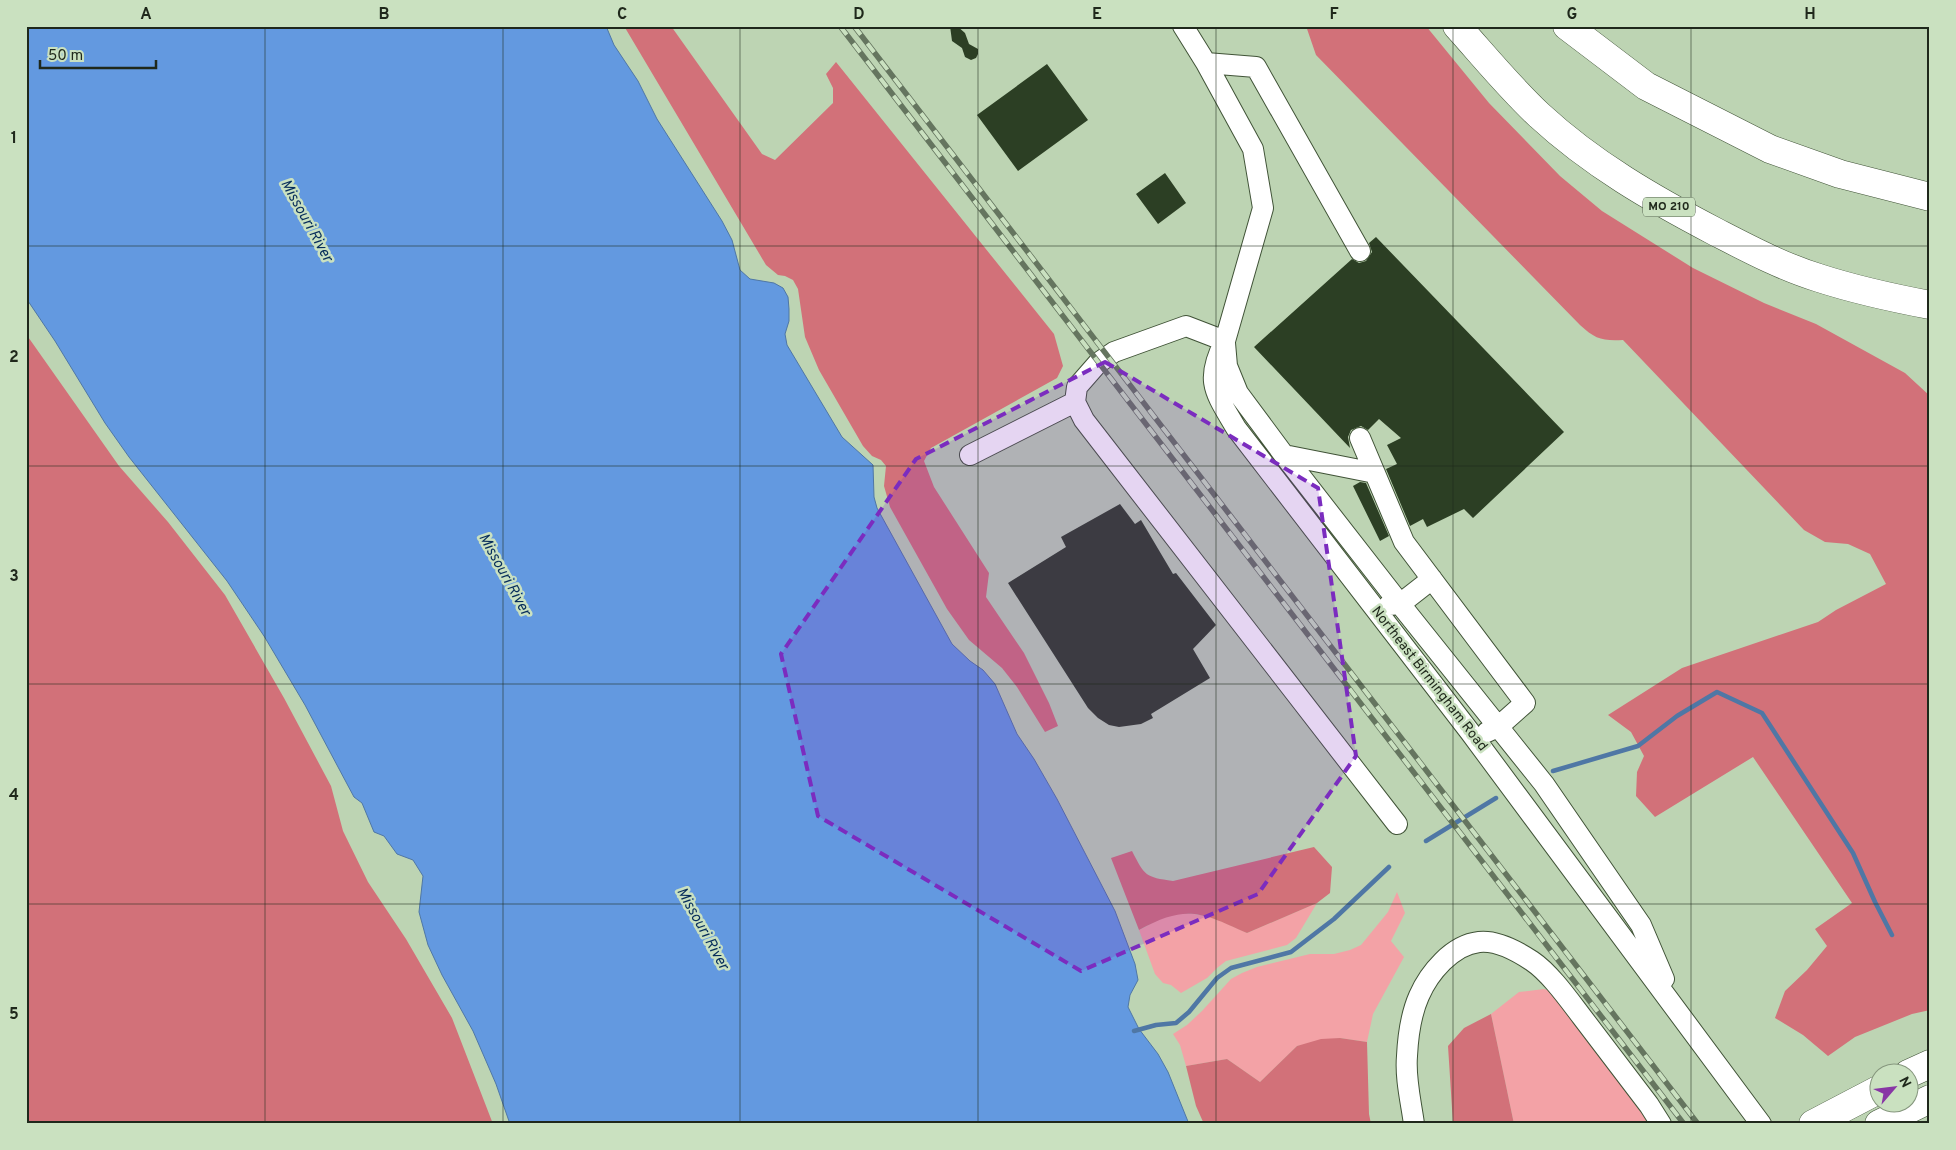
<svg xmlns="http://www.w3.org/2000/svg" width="1956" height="1150" font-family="Overpass,sans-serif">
	<rect width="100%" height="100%" fill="#bdd4b3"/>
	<!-- green -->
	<path fill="#f3a2a6" d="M 1397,892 L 1405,913 L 1391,941 L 1404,957 L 1373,1014 L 1367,1042 L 1340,1038 L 1297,1046 L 1260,1082 L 1227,1059 L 1186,1066 L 1180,1045 L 1173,1034 L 1187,1025 L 1202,1011 L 1231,979 L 1242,973 L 1257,967 L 1310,954 L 1334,954 L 1350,950 L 1361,945 L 1388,912 Z
		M 1317,903 L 1296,938 L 1287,945 L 1226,961 L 1217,968 L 1207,978 L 1181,993 L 1171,985 L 1163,983 L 1155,974 L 1139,930 C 1146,927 1153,922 1160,919 C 1190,905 1220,920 1247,933 Z
		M 1544,989 L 1557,993 L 1651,1124 L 1514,1124 L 1491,1014 L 1519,992 Z"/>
	<!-- forest -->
	<path fill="#d27179" d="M 624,26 L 671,26 L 762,154 L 775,160 L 833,103 L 833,88 L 826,74 L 836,62 L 1054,334 L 1063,366 L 1057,378 L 931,448 L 924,461 L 934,487 L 989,573 L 986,597 L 1024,653 L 1049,703 L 1058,726 L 1045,732 L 1017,687 L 1002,668 L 969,640 L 947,609 L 890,507 L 884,486 L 886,466 L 881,460 L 872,456 L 863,446 L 819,370 L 805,337 L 798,289 L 793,280 L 785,276 L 778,275 L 766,265 Z
		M 1306,26 L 1426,26 L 1489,103 L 1560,176 L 1602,211 L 1693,268 L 1764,303 L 1816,324 L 1905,373 L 1930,396 L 1930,1010 L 1912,1014 L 1855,1037 L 1828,1056 L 1803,1035 L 1775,1018 L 1785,991 L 1807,970 L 1827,946 L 1815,929 L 1852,903 L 1753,757 L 1655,817 L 1636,796 L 1637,772 L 1644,756 L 1631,732 L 1608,715 L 1682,668 L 1818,622 L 1836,610 L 1886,584 L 1870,554 L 1848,544 L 1825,542 L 1804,530 L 1623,340 C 1602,341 1595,339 1580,325 L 1316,55 Z
		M 26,334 L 119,466 L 168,522 L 225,595 L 284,698 L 331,786 L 343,831 L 368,882 L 406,939 L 452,1018 L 493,1124 L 26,1124 Z
		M 1314,847 L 1332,867 L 1330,893 L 1317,903 L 1247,933 C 1201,912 1186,904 1139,930 L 1111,858 L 1132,851 C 1145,876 1145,877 1173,881 Z
		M 1491,1014 L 1514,1124 L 1453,1124 L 1448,1046 L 1464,1028 Z
		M 1340,1038 L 1367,1042 L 1369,1114 L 1371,1124 L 1204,1124 L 1196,1106 L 1186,1066 L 1227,1059 L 1260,1082 L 1297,1046 L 1321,1039 Z"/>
	<!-- water -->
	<path fill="#6399e0" stroke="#4f77a5" d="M 26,26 L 606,26 L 614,45 L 638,81 L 657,119 L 722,221 L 732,240 L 740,270 L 750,279 L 774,283 L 783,288 L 788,297 L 789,309 L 789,321 L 785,334 L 787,345 L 842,437 L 873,465 L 874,497 L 877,508 L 952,644 L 970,661 L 983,670 L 995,684 L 1017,734 L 1034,759 L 1057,799 L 1115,911 L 1135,964 L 1138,980 L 1130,995 L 1128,1007 L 1139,1029 L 1158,1054 L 1168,1072 L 1189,1124 L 510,1124 L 496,1084 L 473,1031 L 442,975 L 428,945 L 419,912 L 423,876 L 413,860 L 397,854 L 384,836 L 374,832 L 362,803 L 354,797 L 305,705 L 264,636 L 227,581 L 129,457 L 105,423 L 55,341 L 26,298 Z"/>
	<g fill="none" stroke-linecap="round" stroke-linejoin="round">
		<!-- stream -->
		<path stroke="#4f77a5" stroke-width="4.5" d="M 1553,771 L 1638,746 L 1677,716 L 1717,692 L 1762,713 L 1853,853 L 1875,902 L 1892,935
			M 1426,841 L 1496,798
			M 1134,1031 L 1156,1025 L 1176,1023 L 1189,1012 L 1217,978 L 1231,968 L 1291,952 L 1334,919 L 1389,867"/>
	</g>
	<!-- building -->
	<path fill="#2c3f24" d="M 950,26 L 957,26 L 965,33 L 969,44 L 978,49 L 978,54 L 976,58 L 971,60 L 965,57 L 962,48 L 952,41 Z
		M 1047,64 L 1088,120 L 1018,171 L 977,115 Z
		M 1165,173 L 1186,203 L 1158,224 L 1136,194 Z
		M 1376,237 L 1564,432 L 1473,518 L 1464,509 L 1427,527 L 1423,519 L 1410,526 L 1386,469 L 1397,464 L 1387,445 L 1401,438 L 1379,419 L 1368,430 L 1361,426 L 1351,430 L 1348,437 L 1350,448 L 1254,347 L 1352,259 L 1359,263 L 1366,261 L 1372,252 L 1369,243 Z
		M 1360,482 L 1366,483 L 1389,536 L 1380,541 L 1353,486 Z
		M 1120,504 L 1135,524 L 1141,520 L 1173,574 L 1176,573 L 1216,625 L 1193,649 L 1210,678 L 1151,714 L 1153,718 L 1141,724 L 1119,727 L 1109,725 L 1098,718 L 1088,708 L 1008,583 L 1066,547 L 1061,537 Z"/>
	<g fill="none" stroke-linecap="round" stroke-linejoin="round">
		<!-- minor casing -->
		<g stroke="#405337" stroke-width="22">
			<path id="minor" d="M 1183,26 L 1206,63 L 1253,149 L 1263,208 L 1225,341 C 1204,381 1215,392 1236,428 L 1470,732 L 1761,1124
				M 1206,63 L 1256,67 L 1360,251
				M 1225,341 L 1186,326 L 1114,352 L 1098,363 L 1077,387 L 1075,402 L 1084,420 L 1397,824
				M 1225,343 L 1227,366 L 1238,393 L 1284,455 L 1400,604 L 1544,784 L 1641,925 L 1664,979
				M 1360,438 L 1404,542 L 1525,703 L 1498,727 L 1487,732
				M 970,455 L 1075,402
				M 1284,455 L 1375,473
				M 1389,605 L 1400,604 L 1432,579
				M 1414,1124 C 1411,1102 1405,1078 1407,1056 C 1408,1036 1411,1014 1419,996 C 1429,973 1452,945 1479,942 C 1496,940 1517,951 1532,961 C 1550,973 1569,1000 1582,1017 C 1605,1047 1627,1076 1649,1105 L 1661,1124"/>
		</g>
		<!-- highway casing -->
		<g stroke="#405337" stroke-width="29">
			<path id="highway" d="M 1457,26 C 1484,56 1510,88 1539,115 C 1592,164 1653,199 1716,232 C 1749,249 1783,267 1819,278 C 1856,290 1893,298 1930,305
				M 1567,26 L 1646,86 L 1770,149 L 1840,174 L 1930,197
				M 1908,1074 L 1930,1064
				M 1813,1124 L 1878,1090
				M 1879,1124 L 1930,1099"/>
		</g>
		<!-- minor -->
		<use href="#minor" stroke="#fff" stroke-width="20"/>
		<!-- highway -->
		<use href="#highway" stroke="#fff" stroke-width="28"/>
		<!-- rail casing -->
		<g stroke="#65755f" stroke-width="5.5">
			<path id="rail" d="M 840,26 L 1684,1124
				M 854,26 L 1698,1124"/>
		</g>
		<!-- rail -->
		<use href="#rail" stroke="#cae1c0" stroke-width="4" stroke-dasharray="11" stroke-linecap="butt"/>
	</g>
	<!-- marked area -->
	<path fill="#7b2cbf" fill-opacity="0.2" stroke="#7b2cbf" stroke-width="4" stroke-dasharray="10 6" stroke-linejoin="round" d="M 1105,362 L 1318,488 L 1356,756 L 1258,894 L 1081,971 L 818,816 L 781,654 L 916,459 Z"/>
	<!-- grid -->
	<path fill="none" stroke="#1f281b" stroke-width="1" stroke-opacity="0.55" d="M 265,26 L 265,1124M 503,26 L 503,1124M 740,26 L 740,1124M 978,26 L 978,1124M 1216,26 L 1216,1124M 1453,26 L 1453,1124M 1691,26 L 1691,1124M 26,246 L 1930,246M 26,466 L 1930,466M 26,684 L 1930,684M 26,904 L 1930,904"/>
	<g text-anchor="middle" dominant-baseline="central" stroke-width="5" stroke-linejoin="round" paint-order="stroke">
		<!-- shield labels -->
		<rect fill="#cae1c0" stroke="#52604c" stroke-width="1" x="1643" y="197.5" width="52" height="19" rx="4"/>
		<g font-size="12" font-weight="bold" fill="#1f281b">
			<text x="1669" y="207">MO 210</text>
		</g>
		<!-- street labels -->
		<g font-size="14" fill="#1f281b" stroke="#cae1c0">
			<text transform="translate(1429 679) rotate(52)">Northeast Birmingham Road</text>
		</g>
		<!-- water labels -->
		<g font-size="15" font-style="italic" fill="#072d5a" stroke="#cae1c0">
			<text transform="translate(306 221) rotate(61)">Missouri River</text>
			<text transform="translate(504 575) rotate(61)">Missouri River</text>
			<text transform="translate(702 929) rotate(61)">Missouri River</text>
		</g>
	</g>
	<!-- border -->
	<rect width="1956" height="1150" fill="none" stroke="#cae1c0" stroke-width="55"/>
	<!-- north arrow -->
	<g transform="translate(1894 1088) rotate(62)"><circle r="24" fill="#cae1c0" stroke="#86977e"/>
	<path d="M0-4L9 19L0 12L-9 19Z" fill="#8836a5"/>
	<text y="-8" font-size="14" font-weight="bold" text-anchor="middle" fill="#1f281b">N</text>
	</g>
	<!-- scale -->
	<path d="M40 60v8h116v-8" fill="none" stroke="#1f281b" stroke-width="2.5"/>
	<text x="48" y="60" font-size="15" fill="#1f281b" stroke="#cae1c0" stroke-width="4" paint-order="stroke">50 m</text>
	<rect x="28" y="28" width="1900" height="1094" fill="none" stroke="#1f281b" stroke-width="2"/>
	<g font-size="16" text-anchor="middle" font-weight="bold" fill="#1f281b">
		<text x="146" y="19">A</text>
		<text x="384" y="19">B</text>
		<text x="622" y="19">C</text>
		<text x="859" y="19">D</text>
		<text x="1097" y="19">E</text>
		<text x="1334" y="19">F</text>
		<text x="1572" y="19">G</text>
		<text x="1810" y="19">H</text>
		<text x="14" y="143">1</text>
		<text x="14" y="362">2</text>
		<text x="14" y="581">3</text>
		<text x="14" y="800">4</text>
		<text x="14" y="1019">5</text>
	</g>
</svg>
